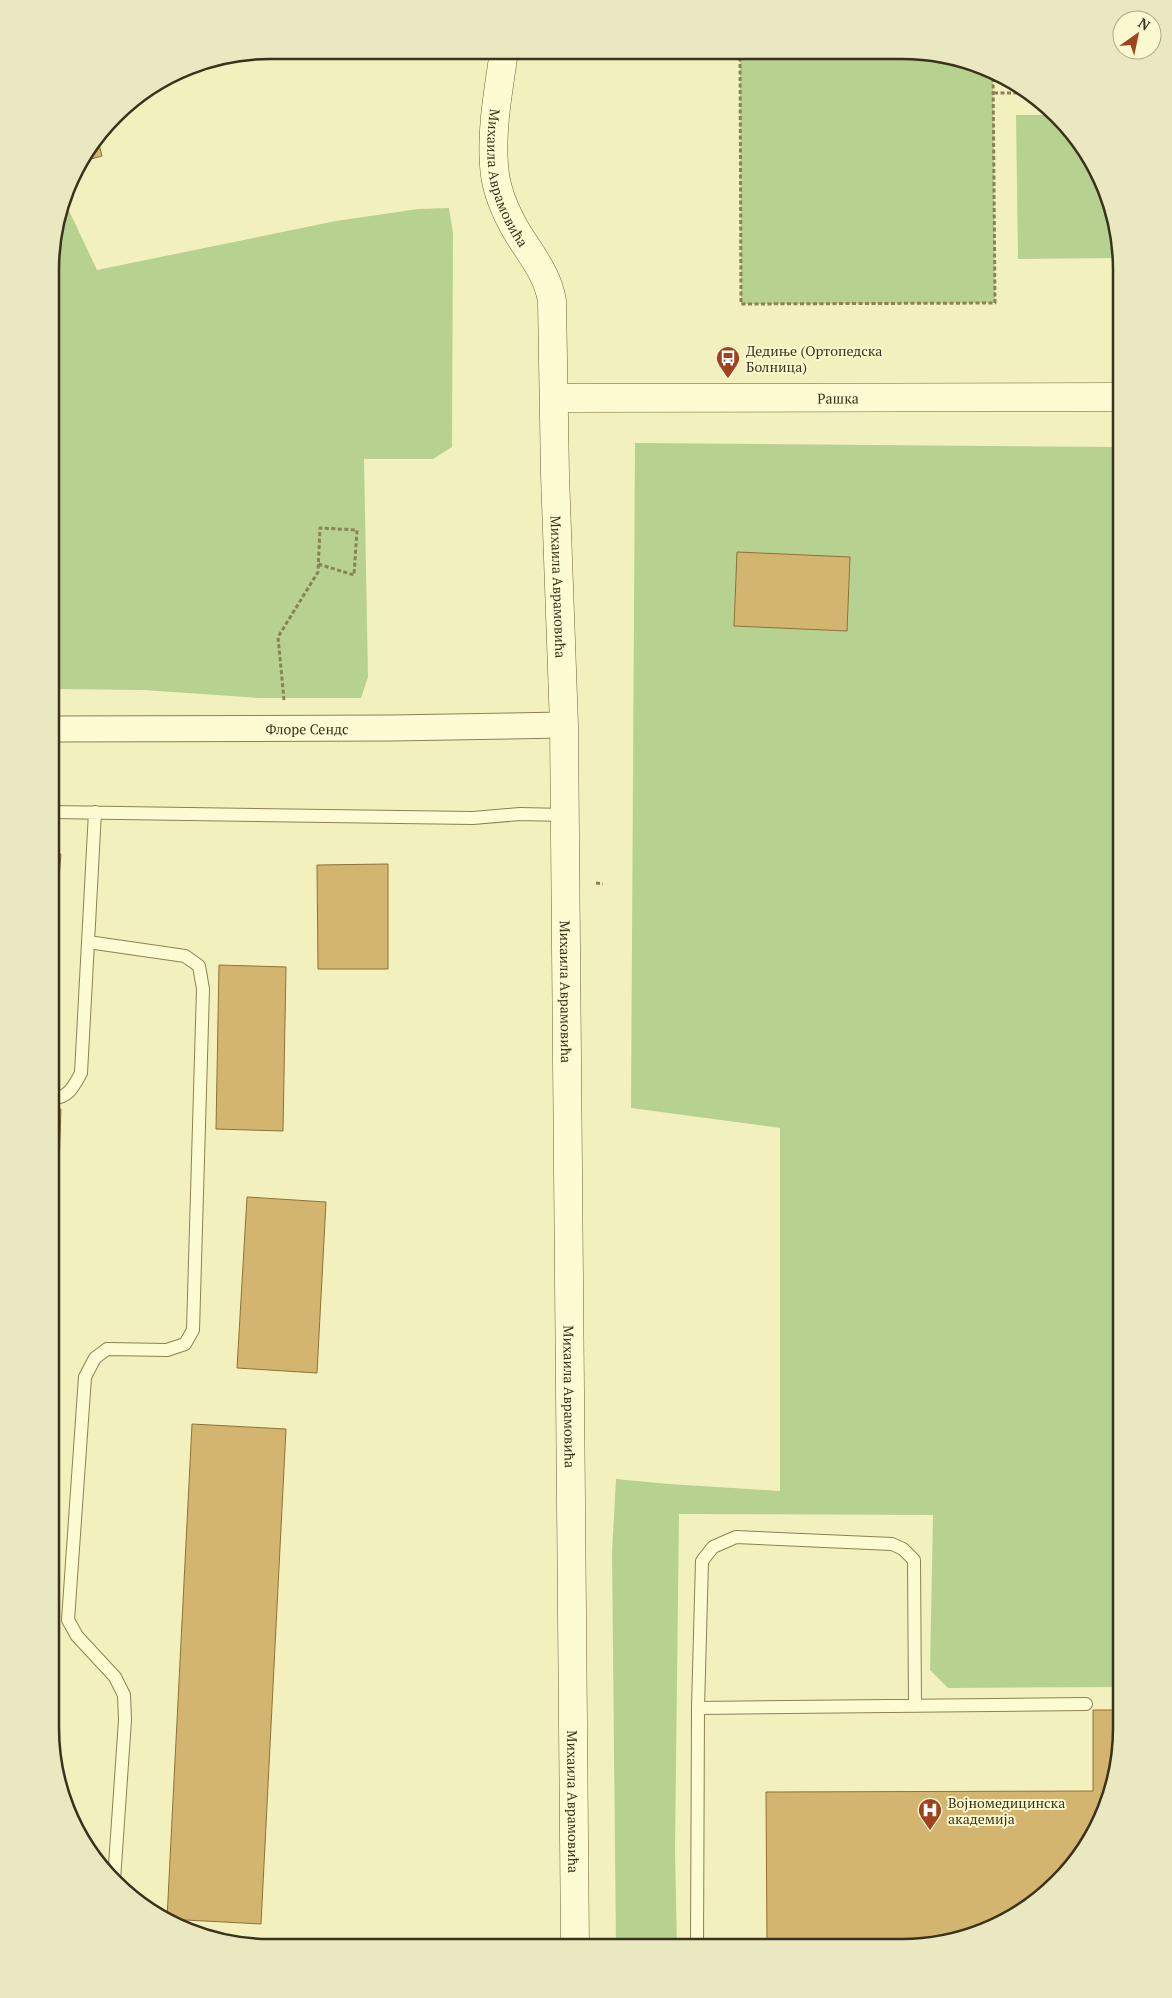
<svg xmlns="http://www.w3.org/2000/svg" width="1172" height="1998" font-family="'PT Serif',serif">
	<rect width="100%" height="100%" fill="#f2f1be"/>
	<!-- green -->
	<path fill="#b7d191" d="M 740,51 L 931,52 L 987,67 L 993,71 L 995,303 L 741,304 Z
		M 1016,115 L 1056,115 L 1077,136 L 1105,186 L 1120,258 L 1018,259 Z
		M 64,200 L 97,270 L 336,221 L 418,209 L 449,208 L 453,233 L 452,447 L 433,459 L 364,459 L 368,677 L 361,698 L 258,698 L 144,690 L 51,689 L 52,241 Z
		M 635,443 L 1122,447 L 1122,1687 L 948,1688 L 930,1670 L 933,1515 L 679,1514 L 675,1850 L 677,1947 L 616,1947 L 612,1552 L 616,1479 L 669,1484 L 780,1491 L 780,1128 L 631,1108 Z"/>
	<!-- building -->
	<path fill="#d4b570" stroke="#8d7238" d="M 98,140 L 102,156 L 80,162 Z
		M 737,552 L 850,557 L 847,631 L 734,626 Z
		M 51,854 L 61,854 L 57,902 L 51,902 Z
		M 388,864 L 388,969 L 318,969 L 317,865 Z
		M 219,965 L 286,967 L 283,1131 L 216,1129 Z
		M 51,1108 L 61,1109 L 59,1167 L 51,1167 Z
		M 247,1197 L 326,1202 L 317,1373 L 237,1368 Z
		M 192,1424 L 286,1429 L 261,1924 L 167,1919 Z
		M 1093,1710 L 1122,1710 L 1122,1743 L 1110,1799 L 1077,1862 L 1036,1902 L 986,1931 L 903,1948 L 767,1948 L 766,1792 L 1093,1791 Z"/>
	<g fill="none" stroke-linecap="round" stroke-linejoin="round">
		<!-- lane casing -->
		<g stroke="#8c8155" stroke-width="14">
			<path id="lane" d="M 51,812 L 473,818 L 520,814 L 564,815
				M 88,942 L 185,956 L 199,966 L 203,989 L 193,1330 L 185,1344 L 167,1350 L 107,1349 L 95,1358 L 85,1377 L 68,1620 L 77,1636 L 115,1677 L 124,1695 L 125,1720 L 114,1880
				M 51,1098 C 68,1099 74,1086 81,1073 L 95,812
				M 698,1708 L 1086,1704
				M 697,1947 L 698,1708 L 702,1561 L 713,1547 L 736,1537 L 892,1544 L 903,1549 L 914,1560 L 915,1705"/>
		</g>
		<!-- street casing -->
		<g stroke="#8c8155" stroke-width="27">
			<g id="street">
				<path id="s1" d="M 51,729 L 391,728 L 564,725"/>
			</g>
		</g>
		<!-- secondary casing -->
		<g stroke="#6d6238" stroke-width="29">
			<g id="secondary">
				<path id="s2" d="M 504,51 C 499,88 491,128 494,165 C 495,185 503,206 512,223 C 526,250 547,270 552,301 L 555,475 L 564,725 L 575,1947"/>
				<path id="s3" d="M 554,398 L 1122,397"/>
			</g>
		</g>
		<!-- path -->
		<path stroke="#8c8155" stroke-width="3" stroke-dasharray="4 2.5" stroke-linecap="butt" d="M 740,51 L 741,304 L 995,303 L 993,71
			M 994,93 L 1032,93
			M 284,700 L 278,637 L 318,572 L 320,528 L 357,530 L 354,575 L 318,564
			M 596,883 L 603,884"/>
		<!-- lane -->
		<use href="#lane" stroke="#fcfbd2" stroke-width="12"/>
		<!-- street -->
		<use href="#street" stroke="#fcfbd2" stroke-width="25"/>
		<!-- secondary -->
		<use href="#secondary" stroke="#fcfbd2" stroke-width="28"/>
	</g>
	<!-- icons -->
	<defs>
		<g id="bus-pin" transform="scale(1.25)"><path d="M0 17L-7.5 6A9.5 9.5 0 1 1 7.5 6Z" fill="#a1421f" stroke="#f9f8ce"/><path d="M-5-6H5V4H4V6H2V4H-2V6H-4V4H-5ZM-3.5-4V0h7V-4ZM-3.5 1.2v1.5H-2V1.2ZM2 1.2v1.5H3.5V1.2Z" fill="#fff"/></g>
		<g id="hospital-pin" transform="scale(1.25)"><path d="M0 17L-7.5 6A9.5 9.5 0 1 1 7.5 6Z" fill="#a1421f" stroke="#f9f8ce"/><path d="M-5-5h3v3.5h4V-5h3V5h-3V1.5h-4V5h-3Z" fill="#fff"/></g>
	</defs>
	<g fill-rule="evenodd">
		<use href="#bus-pin" x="728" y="358"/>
		<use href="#hospital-pin" x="930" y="1810"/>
	</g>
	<g text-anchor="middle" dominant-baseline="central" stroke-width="4" stroke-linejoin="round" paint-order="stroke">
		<!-- street labels -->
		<g font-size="14" fill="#3a321b" stroke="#f9f8ce">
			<text stroke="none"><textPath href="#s2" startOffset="130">Михаила Аврамовића</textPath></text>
			<text stroke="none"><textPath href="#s3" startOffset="284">Рашка</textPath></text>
			<text stroke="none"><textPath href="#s2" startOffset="550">Михаила Аврамовића</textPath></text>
			<text stroke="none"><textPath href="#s1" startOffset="256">Флоре Сендс</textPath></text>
			<text stroke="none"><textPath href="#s2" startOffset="955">Михаила Аврамовића</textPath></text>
			<text stroke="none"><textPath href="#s2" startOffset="1360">Михаила Аврамовића</textPath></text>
			<text stroke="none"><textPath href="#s2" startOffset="1765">Михаила Аврамовића</textPath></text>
		</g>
		<!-- poi labels -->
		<g font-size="14" fill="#3a321b" stroke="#f9f8ce" text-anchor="start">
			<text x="746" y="350">Дедиње (Ортопедска<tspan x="746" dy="16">Болница)</tspan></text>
			<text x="948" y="1802">Војномедицинска<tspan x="948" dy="16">академија</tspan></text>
		</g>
	</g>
	<!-- crop -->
	<path d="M0 0H1172V1998H0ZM270 59H902A211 211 0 0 1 1113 270V1728A211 211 0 0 1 902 1939H270A211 211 0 0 1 59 1728V270A211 211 0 0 1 270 59Z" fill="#eae8c0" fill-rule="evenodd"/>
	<path fill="none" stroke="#3a321b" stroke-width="2.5" d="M270 59H902A211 211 0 0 1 1113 270V1728A211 211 0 0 1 902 1939H270A211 211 0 0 1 59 1728V270A211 211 0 0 1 270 59Z"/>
	<!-- north arrow -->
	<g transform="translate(1137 35) rotate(33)"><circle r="24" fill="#f9f8ce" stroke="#ada986"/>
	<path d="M0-4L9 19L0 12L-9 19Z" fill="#a1421f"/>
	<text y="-8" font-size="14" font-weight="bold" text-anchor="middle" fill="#3a321b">N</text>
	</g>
</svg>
